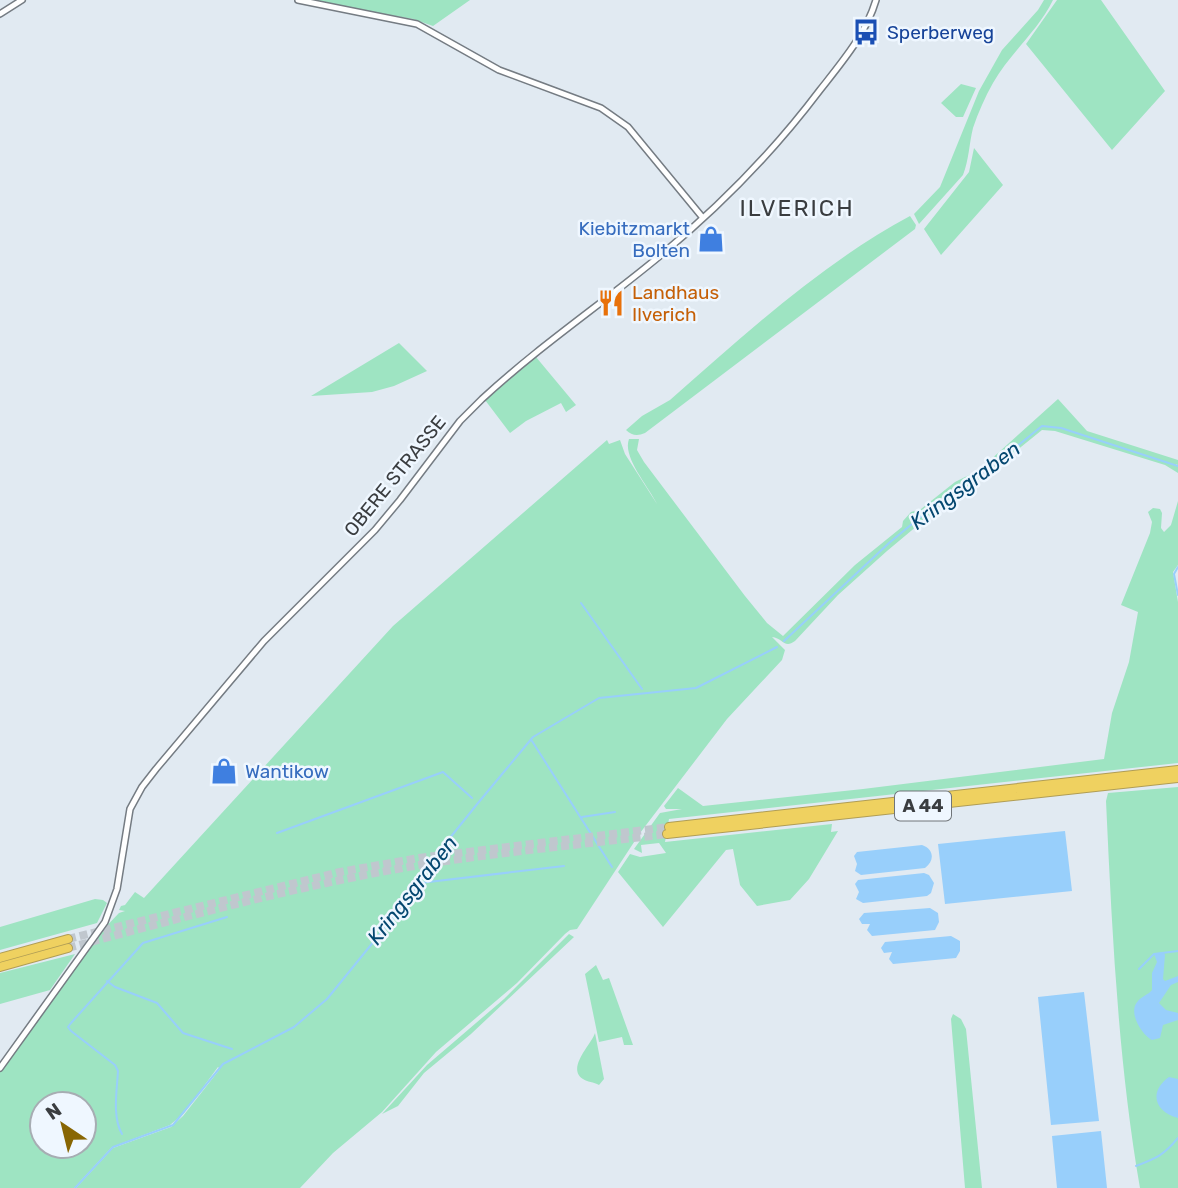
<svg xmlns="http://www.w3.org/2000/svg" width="1178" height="1188" font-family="Rubik,sans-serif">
	<rect width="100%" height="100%" fill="#e1eaf2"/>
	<!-- green -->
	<path fill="#9ee4c2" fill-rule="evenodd" d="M 305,0 L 470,0 L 433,26 L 413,19 Z
		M 1044,0 L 1053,0 C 1038,31 1010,53 993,83 C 985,97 978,113 973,128 C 969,144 969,160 963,175 L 919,224 L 914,214 L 940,187 L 979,91 L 1002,50 L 1038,10 Z
		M 1057,0 L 1101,0 L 1165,91 L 1112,150 L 1026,44 Z
		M 961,84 L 976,88 L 963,117 L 956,117 L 941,103 Z
		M 974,148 L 1003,185 L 941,255 L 924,229 L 969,172 Z
		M 910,216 L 916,225 L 915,229 L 645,433 C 638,436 632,436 626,430 L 642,416 L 670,400 C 745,334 821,264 910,216 Z
		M 399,343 L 427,371 L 394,386 L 372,392 L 311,396 Z
		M 536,357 L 576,405 L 566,412 L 561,403 L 526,421 L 510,433 L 485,400 Z
		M 1058,399 L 1087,431 L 1178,460 L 1178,465 L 1175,464 L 1178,466 L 1178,473 L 1165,465 L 1055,431 L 1042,430 L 986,475 L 954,495 L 887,551 L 838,595 L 795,641 C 784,649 783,638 772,637 L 785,650 L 782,660 L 727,719 L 640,833 L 577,929 L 570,930 L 565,934 L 517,983 L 436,1052 L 382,1112 L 333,1153 L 300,1188 L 76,1188 L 113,1148 L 171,1127 L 183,1116 L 220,1069 L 218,1067 L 184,1113 L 170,1125 L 112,1147 L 74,1188 L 0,1188 L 0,1071 L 98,935 L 119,913 L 125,911 L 119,910 L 121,906 L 125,905 L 135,892 L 144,898 L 393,626 L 607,440 L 609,444 L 620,440 L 625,454 L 657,504 C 649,487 622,457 629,439 L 639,439 L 637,450 L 644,462 L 745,596 L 767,623 L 783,636 L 855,565 L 902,527 L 903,521 L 911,512 L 921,509 L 955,482 L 979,470 ZM 42,1104 L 84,1104 L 84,1146 L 42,1146 Z
		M 1178,501 L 1178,565 L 1173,572 L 1178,602 L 1178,763 L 669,819 L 665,842 L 832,824 L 831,832 L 838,831 L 809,879 L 790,900 L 757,906 L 740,885 L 733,849 L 726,850 L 663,927 L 618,872 L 630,854 L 640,857 L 666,853 L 659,843 L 641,845 L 642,853 L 634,849 L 660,813 L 682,809 L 666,809 L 664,806 L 678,788 L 703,806 L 863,789 L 1104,759 L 1112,713 L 1129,662 L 1138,612 L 1121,605 L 1150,533 L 1152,522 L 1148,512 L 1153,508 L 1160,509 L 1162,513 L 1161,528 L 1164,532 L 1171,525 Z
		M 1178,787 L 1178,1188 L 1140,1188 C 1118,1061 1112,931 1106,801 L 1108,793 Z
		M 95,899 L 103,900 L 107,903 L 97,923 L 0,950 L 0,927 Z
		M 569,934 L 574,937 L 471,1034 L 424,1073 L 398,1106 L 382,1114 L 427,1065 L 504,999 Z
		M 75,954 L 50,990 L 0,1004 L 0,973 Z
		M 596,965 L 603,980 L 609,978 L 633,1045 L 624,1045 L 622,1037 L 599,1042 L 585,974 Z
		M 953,1014 L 961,1019 L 966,1029 L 982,1188 L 965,1188 L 951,1019 Z
		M 595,1033 L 604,1079 L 599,1085 C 594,1082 587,1082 583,1079 C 566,1068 591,1045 595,1033 Z"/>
	<!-- water -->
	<path fill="#98cffb" d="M 1065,831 L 1072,891 L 945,904 L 938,844 Z
		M 922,845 C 934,849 935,861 925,868 L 861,875 L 855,871 L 857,864 L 854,856 L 857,852 Z
		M 924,873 L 929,875 L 934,883 L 931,893 L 927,896 L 863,903 L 856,899 L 859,892 L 855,884 L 858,880 Z
		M 930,908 L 938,913 L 939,922 L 935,930 L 872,936 L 867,930 L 870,924 L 862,924 L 859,919 L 864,913 Z
		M 951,936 L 960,941 L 960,951 L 956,958 L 893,964 L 889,959 L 892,952 L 884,953 L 881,948 L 885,942 Z
		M 1163,952 L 1165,955 L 1163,979 L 1165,981 L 1178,976 L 1178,982 L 1171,985 L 1159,1003 L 1166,1010 L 1178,1013 L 1178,1020 L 1163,1025 L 1160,1038 L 1152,1040 C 1142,1035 1127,1012 1138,1001 C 1142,996 1148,995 1152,990 L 1152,973 L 1157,962 L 1154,954 Z
		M 1084,992 L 1099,1121 L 1051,1125 L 1038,997 Z
		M 1169,1077 L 1178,1079 L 1178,1118 C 1155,1112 1148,1092 1169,1077 Z
		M 1101,1131 L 1107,1188 L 1057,1188 L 1052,1136 Z"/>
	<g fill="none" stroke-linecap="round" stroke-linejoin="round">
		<!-- stream -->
		<path stroke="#98cffb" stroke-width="2" d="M 1178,567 L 1174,574 L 1178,595
			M 581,603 L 642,689
			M 784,641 L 889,543 L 953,490 L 985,472 L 1042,426 L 1061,428 L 1178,466
			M 532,741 L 612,867
			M 582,817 L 615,812
			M 277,833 L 443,772 L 472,798
			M 420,883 L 564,866
			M 1139,969 L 1154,954 L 1178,951
			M 107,981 L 115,987 L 157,1003 L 183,1033 L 232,1049
			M 122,1134 C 112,1117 117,1090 118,1071 L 115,1065 L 71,1031 L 68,1027 L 71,1023 L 143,943 L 227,917
			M 1136,1166 C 1157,1158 1164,1155 1178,1138
			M 75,1188 L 113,1147 L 173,1125 L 223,1064 L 294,1027 L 327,999 L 405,903 L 445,844 L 478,803 L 533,737 L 599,698 L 696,688 L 777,647"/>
		<!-- highway-tunnel -->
		<path stroke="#c0c7ce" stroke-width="8" stroke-dasharray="8 4" stroke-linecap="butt" d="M 68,939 L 340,872 L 419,858 L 669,827
			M 68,948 C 184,917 301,885 420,865 C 502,852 585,844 667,834"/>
		<!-- minor casing -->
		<g stroke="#757c83" stroke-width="8">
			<path id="minor" d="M 298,0 L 417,24 L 499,70 L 601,108 L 628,127 L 703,218
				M 0,14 L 22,0
				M 0,1068 L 105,922 L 117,889 L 130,809 L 142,787 L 156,769 L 264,641 L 375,530 L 400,500 L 460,421 L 482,399 C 538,347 602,304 661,255 C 719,207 774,151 820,90 C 842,62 866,34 876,0"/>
		</g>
		<!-- highway casing -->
		<g stroke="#b09d55" stroke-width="10">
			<path id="highway" d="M 669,827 L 1178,770
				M 667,834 L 1178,778
				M 0,958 L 68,939
				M 0,967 L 68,948"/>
		</g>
		<!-- minor -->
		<use href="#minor" stroke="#fff" stroke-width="5"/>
		<!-- highway -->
		<use href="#highway" stroke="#efd160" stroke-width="8"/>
	</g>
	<!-- icons -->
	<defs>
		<g id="bus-bare" transform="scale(2.1)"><path d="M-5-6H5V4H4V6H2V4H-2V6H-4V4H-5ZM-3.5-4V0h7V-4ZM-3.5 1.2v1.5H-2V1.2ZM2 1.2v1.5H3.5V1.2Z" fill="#1a4fb4" stroke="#eff7ff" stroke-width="2.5" paint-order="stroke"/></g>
		<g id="shop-bare" transform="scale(2.1)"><path d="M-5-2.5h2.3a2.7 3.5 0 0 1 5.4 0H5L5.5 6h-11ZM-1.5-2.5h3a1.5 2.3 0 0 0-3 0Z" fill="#3f7fe0" stroke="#eff7ff" stroke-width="2.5" paint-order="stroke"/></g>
		<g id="restaurant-bare" transform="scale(2.1)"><path d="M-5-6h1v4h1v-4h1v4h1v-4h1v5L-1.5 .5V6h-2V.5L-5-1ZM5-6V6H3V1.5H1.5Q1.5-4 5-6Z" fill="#e8710a" stroke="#eff7ff" stroke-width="2.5" paint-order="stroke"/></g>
	</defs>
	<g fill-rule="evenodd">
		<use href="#bus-bare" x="866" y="32"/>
		<use href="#shop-bare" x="711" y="239"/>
		<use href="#restaurant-bare" x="611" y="303"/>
		<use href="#shop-bare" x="224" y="771"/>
	</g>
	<g text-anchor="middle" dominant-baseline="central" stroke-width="5" stroke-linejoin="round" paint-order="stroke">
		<!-- shield labels -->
		<rect fill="#eff7ff" stroke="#707579" stroke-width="2" x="895" y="791.5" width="56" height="29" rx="5"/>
		<g font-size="18" font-weight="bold" fill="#3a3d40">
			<text x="923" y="806">A 44</text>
		</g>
		<!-- transit labels -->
		<g font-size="19" fill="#164399" stroke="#eff7ff" text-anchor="start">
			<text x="887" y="32">Sperberweg</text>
		</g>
		<!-- shop labels -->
		<g font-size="19" fill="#366cbe" stroke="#eff7ff" text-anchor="end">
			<text x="690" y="228">Kiebitzmarkt<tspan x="690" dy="22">Bolten</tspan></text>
			<text x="245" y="771" text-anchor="start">Wantikow</text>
		</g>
		<!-- food labels -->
		<g font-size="19" fill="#c56008" stroke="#eff7ff" text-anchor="start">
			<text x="632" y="292">Landhaus<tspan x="632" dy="22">Ilverich</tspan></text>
		</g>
		<!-- street labels -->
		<g font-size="19" fill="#3a3d40" stroke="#eff7ff">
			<text transform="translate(395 476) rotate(-51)">OBERE STRASSE</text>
		</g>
		<!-- water labels -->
		<g font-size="21" font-style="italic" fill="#044770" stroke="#eff7ff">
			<text transform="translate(965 485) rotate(-37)">Kringsgraben</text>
			<text transform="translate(412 890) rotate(-52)">Kringsgraben</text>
		</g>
		<!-- quarter labels -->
		<g font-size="23" letter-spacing="2" fill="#3a3d40" stroke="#eff7ff">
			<text x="797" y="208">ILVERICH</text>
		</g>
	</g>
	<!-- north arrow -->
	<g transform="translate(63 1125) rotate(325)"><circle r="33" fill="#eff7ff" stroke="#a7adb3" stroke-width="2"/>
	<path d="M0-5L12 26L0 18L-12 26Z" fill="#886603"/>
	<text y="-10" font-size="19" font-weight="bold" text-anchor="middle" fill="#3a3d40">N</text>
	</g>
</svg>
